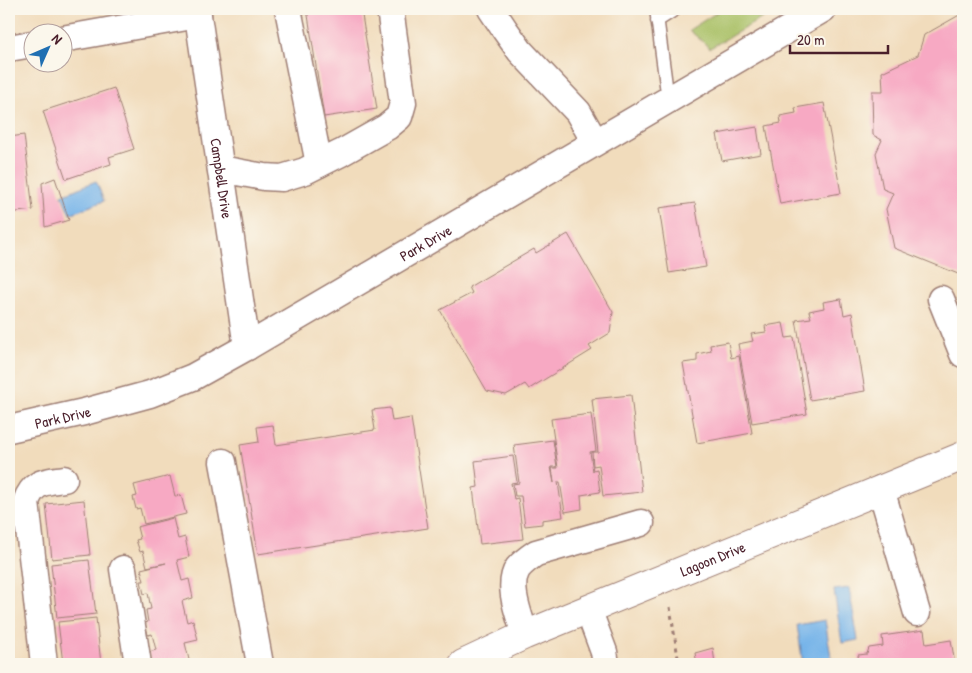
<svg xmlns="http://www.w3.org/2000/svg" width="972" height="673" font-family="'Patrick Hand',sans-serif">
	<rect width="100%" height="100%" fill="#fbf7ec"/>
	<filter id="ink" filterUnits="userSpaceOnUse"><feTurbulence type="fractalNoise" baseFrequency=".02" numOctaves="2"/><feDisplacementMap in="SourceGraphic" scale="10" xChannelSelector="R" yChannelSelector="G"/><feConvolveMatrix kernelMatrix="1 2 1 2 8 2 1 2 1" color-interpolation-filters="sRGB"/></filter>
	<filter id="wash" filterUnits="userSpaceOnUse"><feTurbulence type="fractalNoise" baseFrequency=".0096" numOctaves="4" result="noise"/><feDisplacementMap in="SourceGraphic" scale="20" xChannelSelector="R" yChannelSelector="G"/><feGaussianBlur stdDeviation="1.12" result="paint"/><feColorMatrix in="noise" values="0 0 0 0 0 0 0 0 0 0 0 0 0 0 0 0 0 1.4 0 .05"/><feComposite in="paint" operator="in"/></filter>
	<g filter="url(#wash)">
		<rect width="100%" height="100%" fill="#f1dcbc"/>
		<!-- green -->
		<path fill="#a7bf64" stroke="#786f48" d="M 722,9 L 778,9 L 710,48 L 689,30 Z"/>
		<!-- water -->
		<path fill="#76b4e9" stroke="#606a8a" d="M 96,181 L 104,201 L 70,214 L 62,195 Z
			M 849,588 L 858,640 L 842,643 L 834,590 Z
			M 825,620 L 832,663 L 823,664 L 803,664 L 797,625 Z"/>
		<g id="blocks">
			<!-- building -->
			<path fill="#f7a9c3" d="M 307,9 L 361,9 L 377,109 L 324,117 Z
				M 963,13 L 963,276 L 894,248 L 886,209 L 893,193 L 883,189 L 876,153 L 882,140 L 873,135 L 872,91 L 883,91 L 882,72 L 918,55 L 924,35 Z
				M 114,88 L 134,149 L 109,157 L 111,164 L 66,179 L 43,111 Z
				M 824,103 L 841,193 L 780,204 L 766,126 L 781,123 L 780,116 L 796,113 L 795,108 Z
				M 757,127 L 761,154 L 722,161 L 717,134 Z
				M 24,135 L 33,210 L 9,213 L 9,137 Z
				M 55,178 L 69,220 L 45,227 L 42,183 Z
				M 695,203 L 706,267 L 669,273 L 659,208 Z
				M 568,234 L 613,312 L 610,333 L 589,346 L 592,350 L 529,389 L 525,384 L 506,395 L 487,391 L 440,310 L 472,293 L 469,287 L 534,249 L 536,253 Z
				M 841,299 L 844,315 L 852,313 L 865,391 L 810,400 L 796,320 L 811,318 L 809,311 L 824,308 L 823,302 Z
				M 783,323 L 786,338 L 794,337 L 807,414 L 752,423 L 738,344 L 753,341 L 751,334 L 766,332 L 765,326 Z
				M 728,342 L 731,358 L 739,356 L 752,433 L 697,443 L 683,363 L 697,361 L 697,354 L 711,351 L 710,345 Z
				M 631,395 L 642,492 L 603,496 L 599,465 L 593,466 L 592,452 L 598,452 L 592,399 Z
				M 390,408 L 392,421 L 411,418 L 428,528 L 258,554 L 240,445 L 259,442 L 257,427 L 273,425 L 276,445 L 375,430 L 372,410 Z
				M 591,414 L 596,451 L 590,452 L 593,471 L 593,470 L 597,469 L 600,492 L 581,495 L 582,509 L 565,512 L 560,482 L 558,482 L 563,517 L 542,520 L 542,524 L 525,526 L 521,496 L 515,496 L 513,484 L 519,483 L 514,445 L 553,440 L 557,467 L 551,467 L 554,483 L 552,468 L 558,468 L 551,419 Z
				M 513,456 L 517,482 L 511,483 L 514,499 L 518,498 L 523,539 L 480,544 L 473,488 L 478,487 L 475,461 Z
				M 170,476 L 175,496 L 181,495 L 186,514 L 144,524 L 140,508 L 136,509 L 133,497 L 137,496 L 134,485 Z
				M 84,500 L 90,555 L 52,559 L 46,504 Z
				M 173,518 L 178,539 L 185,537 L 189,557 L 177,560 L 182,581 L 189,579 L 193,598 L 182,601 L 187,622 L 193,620 L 198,640 L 185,643 L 190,664 L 197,662 L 197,664 L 152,664 L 149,652 L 156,650 L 152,634 L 148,635 L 145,623 L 148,622 L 146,610 L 151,609 L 148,593 L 144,594 L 141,581 L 144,581 L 141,569 L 166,563 L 147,567 L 143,551 L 140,552 L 136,540 L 140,539 L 137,527 Z
				M 89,560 L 96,614 L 57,618 L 51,564 Z
				M 96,618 L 101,664 L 63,664 L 58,622 Z
				M 924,630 L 926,644 L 951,640 L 955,664 L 859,664 L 858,655 L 867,654 L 869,648 L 883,646 L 882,636 Z
				M 713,648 L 715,664 L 697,664 L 695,653 Z"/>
		</g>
	</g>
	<g filter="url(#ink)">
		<use href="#blocks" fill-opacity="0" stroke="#9e7e74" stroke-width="1"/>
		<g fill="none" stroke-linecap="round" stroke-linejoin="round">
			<!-- service casing -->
			<g stroke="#9e7e74" stroke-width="15">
				<path id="service" d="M 656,9 L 668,100
					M 657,21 L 676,9"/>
			</g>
			<!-- minor casing -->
			<g stroke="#9e7e74" stroke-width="29">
				<g id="minor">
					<path id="s1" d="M 197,9 L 247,347"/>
					<path d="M 288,9 L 319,164"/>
					<path d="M 491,9 L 505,30 L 520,51 L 578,112 L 595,142"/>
					<path d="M 62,39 L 198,15"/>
					<path d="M 9,48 L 32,44"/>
					<path d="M 221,169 L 264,177 L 282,178 L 305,171 L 341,153 L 387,127 L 399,117 L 403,103 L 390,9"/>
					<path d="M 941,299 L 963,354"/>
					<path id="s2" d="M 9,429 L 84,412 L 150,394 L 193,377 L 247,347 L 823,9"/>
					<path d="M 223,462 L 260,664"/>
					<path d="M 881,489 L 917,613"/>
					<path d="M 123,569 L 138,664"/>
					<path d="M 588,609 L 604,652 L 606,664"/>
					<path d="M 525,635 C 520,617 506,586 518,568 C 523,562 530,557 536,553 L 641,523"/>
					<path d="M 44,664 L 26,502 C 33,481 45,482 64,479"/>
				</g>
			</g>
			<!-- tertiary casing -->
			<g stroke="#9e7e74" stroke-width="30">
				<g id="tertiary">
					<path id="s3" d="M 463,664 L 525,635 L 963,456"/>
				</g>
			</g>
			<!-- path -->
			<path stroke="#9e7e74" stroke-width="3" stroke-dasharray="4 4" stroke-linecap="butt" d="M 670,607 L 679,664"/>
			<!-- service -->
			<use href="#service" stroke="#fff" stroke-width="12"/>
			<!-- minor -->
			<use href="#minor" stroke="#fff" stroke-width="26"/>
			<!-- tertiary -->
			<use href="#tertiary" stroke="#fff" stroke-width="28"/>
		</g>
	</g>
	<g text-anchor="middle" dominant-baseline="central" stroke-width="5" stroke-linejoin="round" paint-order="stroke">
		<!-- street labels -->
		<g font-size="15" fill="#4a1f2b" stroke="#fbf7ec">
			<text stroke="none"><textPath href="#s1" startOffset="171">Campbell Drive</textPath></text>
			<text stroke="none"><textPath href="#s2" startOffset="460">Park Drive</textPath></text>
			<text stroke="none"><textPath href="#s2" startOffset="55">Park Drive</textPath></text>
			<text stroke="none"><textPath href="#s3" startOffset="271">Lagoon Drive</textPath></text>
		</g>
	</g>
	<!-- margin -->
	<rect width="972" height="673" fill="none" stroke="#fbf7ec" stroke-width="30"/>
	<!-- north arrow -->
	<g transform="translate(48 48) rotate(45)"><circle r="24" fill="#fbf7ec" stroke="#b4a19f"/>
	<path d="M0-4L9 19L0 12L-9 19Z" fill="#1f6fb2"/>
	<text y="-8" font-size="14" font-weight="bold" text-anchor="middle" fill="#4a1f2b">N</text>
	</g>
	<!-- scale -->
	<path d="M790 45v8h98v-8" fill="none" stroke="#4a1f2b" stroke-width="2.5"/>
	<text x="797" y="45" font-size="15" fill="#4a1f2b" stroke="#fbf7ec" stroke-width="4" paint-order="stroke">20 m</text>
</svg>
